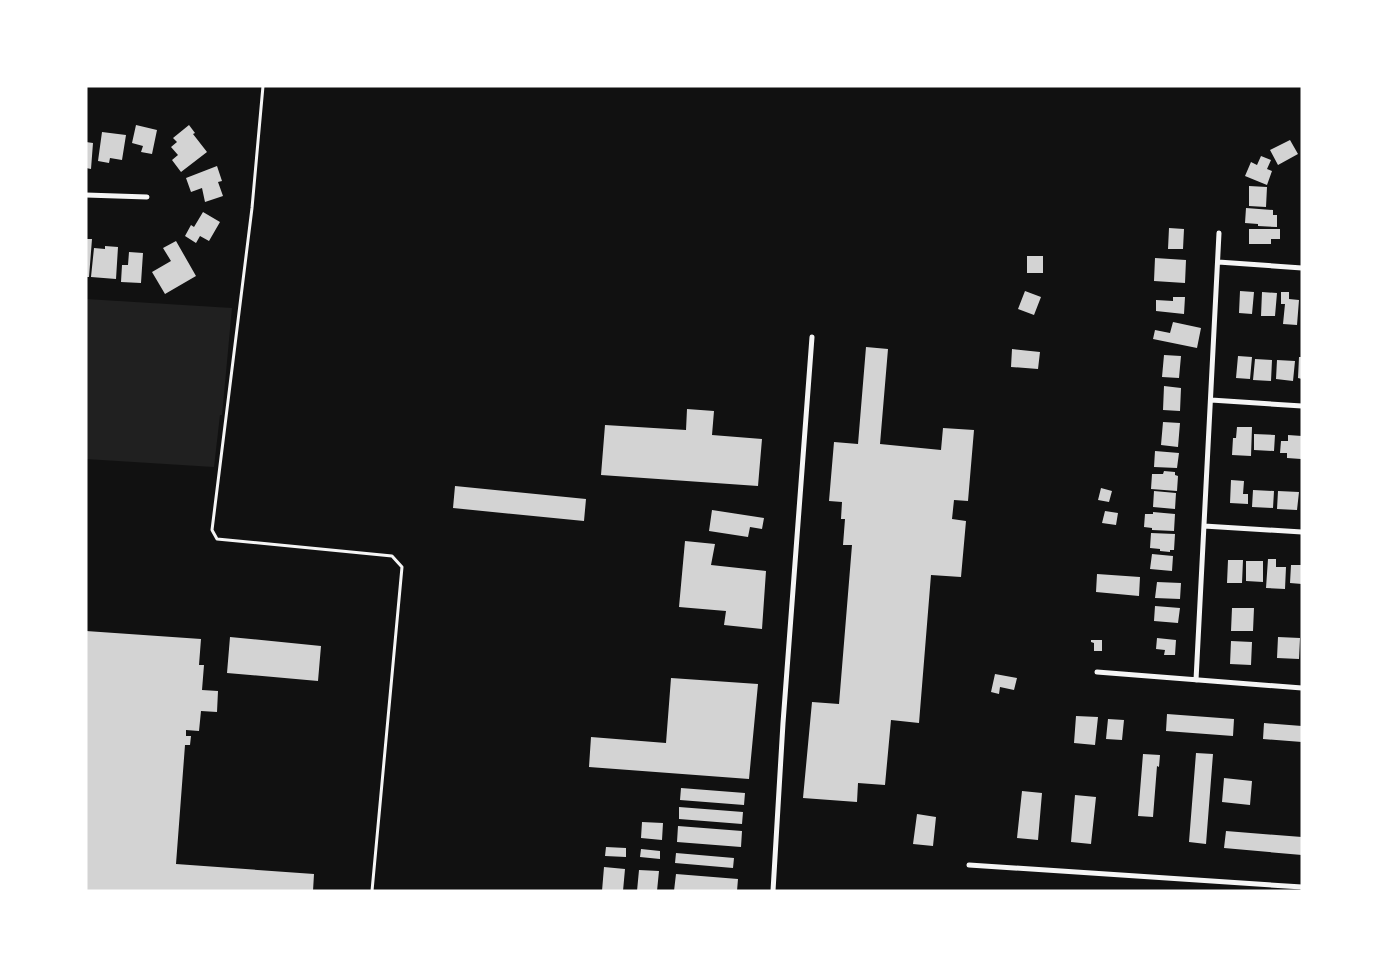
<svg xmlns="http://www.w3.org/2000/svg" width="1388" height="977" font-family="Manrope,sans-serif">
	<rect width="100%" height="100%" fill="#111"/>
	<!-- green -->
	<path fill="#202020" d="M 86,299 L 232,308 L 222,415 L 220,415 L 214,467 L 86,459 Z"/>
	<!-- building -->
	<path fill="#d3d3d3" d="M 136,125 L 157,130 L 152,154 L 141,152 L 143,146 L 132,143 Z
		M 189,125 L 195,133 L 193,134 L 207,152 L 181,172 L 172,160 L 178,155 L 171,147 L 177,142 L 173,138 Z
		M 102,132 L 126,135 L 122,160 L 110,158 L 109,163 L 98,161 Z
		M 1290,140 L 1298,154 L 1278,165 L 1270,150 Z
		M 86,142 L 93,143 L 91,169 L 86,168 Z
		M 1261,156 L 1271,160 L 1267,169 L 1272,171 L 1267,185 L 1245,176 L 1251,162 L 1257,165 Z
		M 217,166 L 222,181 L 218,182 L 223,196 L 205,202 L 202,188 L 191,192 L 186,178 Z
		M 1249,186 L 1267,187 L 1266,207 L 1249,206 Z
		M 1246,208 L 1273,210 L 1273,215 L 1277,215 L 1277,227 L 1258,226 L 1258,224 L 1245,223 Z
		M 203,212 L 220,222 L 209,241 L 200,236 L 196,243 L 185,236 L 191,225 L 194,227 Z
		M 1169,228 L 1184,229 L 1183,249 L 1168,249 Z
		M 1249,229 L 1280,229 L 1280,239 L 1271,239 L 1271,244 L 1249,244 Z
		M 86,239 L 92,239 L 89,277 L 86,277 Z
		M 176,241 L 196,276 L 165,294 L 152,272 L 171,261 L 163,248 Z
		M 105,246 L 118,247 L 116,279 L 91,277 L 94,248 L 105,249 Z
		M 129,252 L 143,253 L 141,283 L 121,282 L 122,265 L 128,265 Z
		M 1027,256 L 1043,256 L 1043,273 L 1027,273 Z
		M 1155,258 L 1186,260 L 1185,283 L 1154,281 Z
		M 1025,291 L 1041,297 L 1034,315 L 1018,309 Z
		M 1240,291 L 1254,292 L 1252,314 L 1239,313 Z
		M 1262,292 L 1277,293 L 1275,316 L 1261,316 Z
		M 1281,292 L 1289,292 L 1289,299 L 1299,300 L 1297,325 L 1283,324 L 1285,304 L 1281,304 Z
		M 1173,297 L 1185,297 L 1184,314 L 1156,311 L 1156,300 L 1173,301 Z
		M 1173,322 L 1201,328 L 1197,348 L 1153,339 L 1155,330 L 1170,333 Z
		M 866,347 L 888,349 L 880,444 L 941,450 L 943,428 L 974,430 L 968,501 L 954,500 L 952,519 L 966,521 L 961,577 L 931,575 L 919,723 L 891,720 L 885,785 L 858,783 L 857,802 L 803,798 L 812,702 L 839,704 L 852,545 L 843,545 L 845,519 L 841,519 L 842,502 L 829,501 L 834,442 L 858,444 Z
		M 1012,349 L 1040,352 L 1038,369 L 1011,367 Z
		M 1164,355 L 1181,356 L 1179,378 L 1162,377 Z
		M 1238,356 L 1252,357 L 1250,379 L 1236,378 Z
		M 1299,357 L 1302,357 L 1302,379 L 1298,378 Z
		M 1255,359 L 1272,360 L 1271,381 L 1253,380 Z
		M 1277,360 L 1295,361 L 1293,381 L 1276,379 Z
		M 1164,386 L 1181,388 L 1180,411 L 1163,410 Z
		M 687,409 L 714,411 L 712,435 L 762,439 L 758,486 L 601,475 L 605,425 L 686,430 Z
		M 1163,422 L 1180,423 L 1178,447 L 1161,445 Z
		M 1237,427 L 1252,427 L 1251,456 L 1232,455 L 1233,438 L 1236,438 Z
		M 1254,434 L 1275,435 L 1274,451 L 1254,450 Z
		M 1288,435 L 1302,436 L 1301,459 L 1287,458 L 1287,453 L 1280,453 L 1281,441 L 1288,441 Z
		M 1155,451 L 1179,453 L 1177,468 L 1154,467 Z
		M 1164,471 L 1175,472 L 1175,475 L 1178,476 L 1177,491 L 1151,489 L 1152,474 L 1163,474 Z
		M 1231,480 L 1244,481 L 1243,494 L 1248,494 L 1248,504 L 1230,503 Z
		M 455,486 L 586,499 L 584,521 L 453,508 Z
		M 1101,488 L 1112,491 L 1109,502 L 1098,500 Z
		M 1253,490 L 1274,491 L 1273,508 L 1252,507 Z
		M 1154,491 L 1176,493 L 1175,509 L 1153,507 Z
		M 1278,491 L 1299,492 L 1297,510 L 1277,509 Z
		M 712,510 L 764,518 L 762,529 L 750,527 L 748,537 L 709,531 Z
		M 1105,511 L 1118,513 L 1116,525 L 1102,523 Z
		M 1153,512 L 1175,514 L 1174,531 L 1152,530 L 1152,528 L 1144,527 L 1145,514 L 1153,514 Z
		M 1151,533 L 1175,534 L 1174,550 L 1170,550 L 1170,552 L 1160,551 L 1160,549 L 1150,548 Z
		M 685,541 L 715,544 L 711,565 L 766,571 L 762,629 L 724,625 L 726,611 L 679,607 Z
		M 1152,554 L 1173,556 L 1172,571 L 1150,569 Z
		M 1268,559 L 1276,559 L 1276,567 L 1286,567 L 1285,589 L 1266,588 Z
		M 1228,560 L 1243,560 L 1242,583 L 1227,583 Z
		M 1246,561 L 1263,561 L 1263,582 L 1246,581 Z
		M 1291,565 L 1302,565 L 1302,584 L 1290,583 Z
		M 1097,574 L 1140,577 L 1139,596 L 1096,592 Z
		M 1157,582 L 1181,583 L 1180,599 L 1155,598 Z
		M 1155,606 L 1180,608 L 1178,623 L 1154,621 Z
		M 1232,608 L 1254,608 L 1253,631 L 1231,631 Z
		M 86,631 L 201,639 L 199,665 L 204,665 L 202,690 L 218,691 L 217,712 L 201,711 L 199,731 L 186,730 L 186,736 L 191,736 L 190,745 L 185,745 L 176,864 L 314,874 L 313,891 L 86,891 Z
		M 230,637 L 321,646 L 318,681 L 227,673 Z
		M 1278,637 L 1300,638 L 1299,659 L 1277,658 Z
		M 1157,638 L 1176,640 L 1175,655 L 1164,655 L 1165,650 L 1156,649 Z
		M 1091,640 L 1102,640 L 1102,651 L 1094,651 L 1094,643 L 1091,642 Z
		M 1231,641 L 1252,642 L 1251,665 L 1230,664 Z
		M 995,674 L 1017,678 L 1014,690 L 1000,687 L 999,694 L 991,692 Z
		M 671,678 L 758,684 L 749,779 L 589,767 L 591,737 L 666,743 Z
		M 1167,714 L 1234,719 L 1233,736 L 1166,731 Z
		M 1076,716 L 1098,717 L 1095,745 L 1074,743 Z
		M 1108,719 L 1124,720 L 1122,740 L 1106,739 Z
		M 1264,723 L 1302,726 L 1302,742 L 1263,739 Z
		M 1196,753 L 1213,754 L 1206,844 L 1189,842 Z
		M 1143,754 L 1160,755 L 1159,767 L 1157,766 L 1153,817 L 1138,816 Z
		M 1224,778 L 1252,781 L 1250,805 L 1222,802 Z
		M 681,788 L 745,793 L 744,805 L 680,800 Z
		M 1022,791 L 1042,793 L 1038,840 L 1017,838 Z
		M 1075,795 L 1096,797 L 1091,844 L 1071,842 Z
		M 679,807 L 743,812 L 742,824 L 679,819 Z
		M 917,814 L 936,817 L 933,846 L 913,844 Z
		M 642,822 L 663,823 L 662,840 L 641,838 Z
		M 678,826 L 742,831 L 741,847 L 677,842 Z
		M 1226,831 L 1302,837 L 1302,855 L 1224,848 Z
		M 606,847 L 626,848 L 626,857 L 605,856 Z
		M 641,849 L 660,851 L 660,859 L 640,857 Z
		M 676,853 L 734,858 L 733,868 L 675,863 Z
		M 604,867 L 625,869 L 623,891 L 602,891 Z
		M 639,870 L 659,871 L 657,891 L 637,891 Z
		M 676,874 L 738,879 L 737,891 L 674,891 Z"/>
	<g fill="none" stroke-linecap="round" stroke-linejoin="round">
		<!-- service -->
		<path stroke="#f5f5f5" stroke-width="3" d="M 263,86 L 252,208 L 212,530 L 217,539 L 392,556 L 402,567 L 372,891"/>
		<!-- minor -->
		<path stroke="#f5f5f5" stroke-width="5" d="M 86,195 L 147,197
			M 1218,262 L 1302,268
			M 1211,400 L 1302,406
			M 1204,526 L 1302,532
			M 1097,672 L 1302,688
			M 1196,680 L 1219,233
			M 969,865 L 1302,887
			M 773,891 L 783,723 L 812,337"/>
	</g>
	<!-- border -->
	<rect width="1388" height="977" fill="none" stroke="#ffffff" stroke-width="175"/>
</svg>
